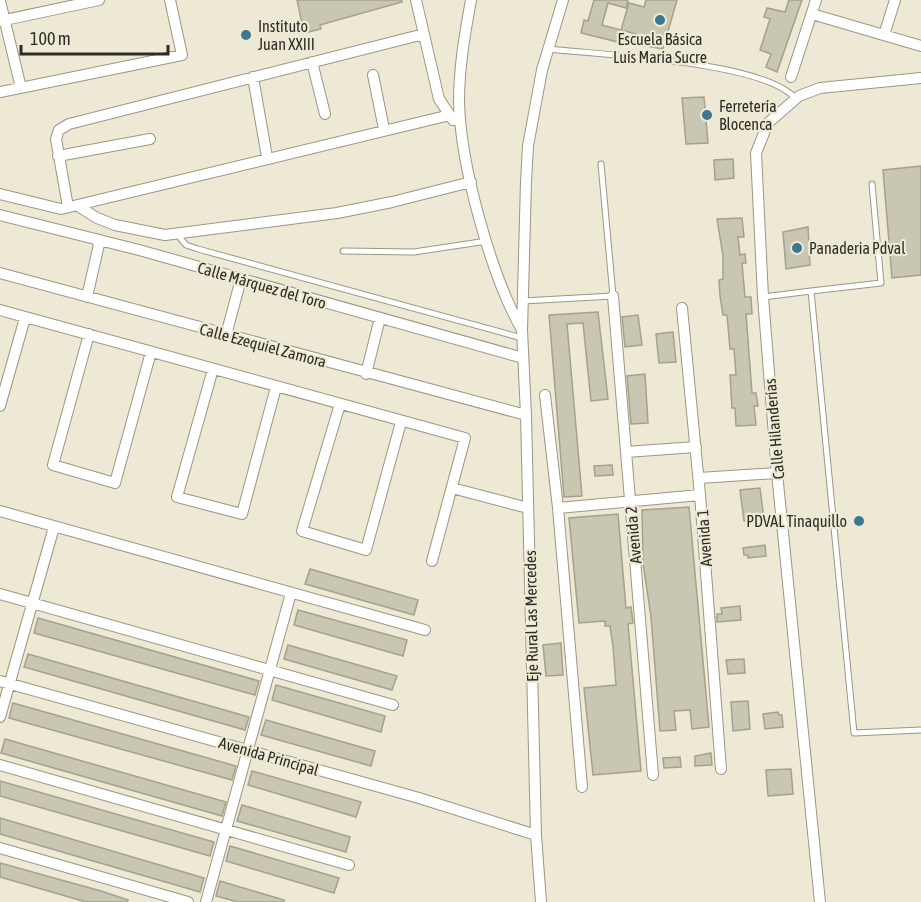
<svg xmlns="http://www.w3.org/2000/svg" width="921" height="902" font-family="'Asap Condensed',sans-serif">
	<rect width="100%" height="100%" fill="#ede9d4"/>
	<!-- building -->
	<path fill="#c9c6b1" stroke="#a4a18d" stroke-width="1.5" d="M 297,0 L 402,0 L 402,2 L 320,25 L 321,29 L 304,33 Z
		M 594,0 L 628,0 L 626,8 L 608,3 L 602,25 L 621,30 L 618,42 L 581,33 L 584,20 L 588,21 Z
		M 646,0 L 677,0 L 663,49 L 634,44 L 636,34 L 621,30 L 629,3 L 644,7 Z
		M 789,0 L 802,0 L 777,72 L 766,67 L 771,54 L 760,50 L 770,19 L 764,17 L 767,8 L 785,12 Z
		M 704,97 L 708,143 L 686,144 L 682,98 Z
		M 733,159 L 734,178 L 715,180 L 714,160 Z
		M 921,166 L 921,275 L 892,278 L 883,170 Z
		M 742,218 L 744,237 L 738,237 L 740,255 L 745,254 L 746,263 L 742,263 L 745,297 L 751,297 L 752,314 L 746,314 L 752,393 L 756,393 L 758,406 L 754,406 L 756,425 L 736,426 L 735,408 L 732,408 L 730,375 L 736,375 L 734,349 L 730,349 L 727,315 L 723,315 L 720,296 L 719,280 L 723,279 L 723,256 L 717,219 Z
		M 808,227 L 810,265 L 786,269 L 783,232 Z
		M 598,312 L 608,399 L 591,401 L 583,323 L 567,324 L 582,496 L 564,497 L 549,315 Z
		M 638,315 L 642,345 L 625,347 L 622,317 Z
		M 673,332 L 676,362 L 659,363 L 656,334 Z
		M 645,374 L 648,423 L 631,424 L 627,376 Z
		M 612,465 L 613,475 L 595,476 L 594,466 Z
		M 760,488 L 764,519 L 744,521 L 740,490 Z
		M 689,507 L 709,727 L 692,729 L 690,710 L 674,711 L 676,730 L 660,731 L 651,617 L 643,563 L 642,510 Z
		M 618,514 L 626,608 L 631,607 L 633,623 L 628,624 L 641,771 L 593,775 L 584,688 L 616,685 L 613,646 L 610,626 L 605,626 L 605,621 L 579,623 L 569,518 Z
		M 765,545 L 766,556 L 748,558 L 748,555 L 744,555 L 743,548 Z
		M 310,569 L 418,600 L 414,615 L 305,584 Z
		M 740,606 L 741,620 L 717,622 L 717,614 L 722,614 L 721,608 Z
		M 298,610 L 407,640 L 403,656 L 294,625 Z
		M 38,618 L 259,681 L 255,695 L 34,633 Z
		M 561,643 L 563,675 L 546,676 L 543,645 Z
		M 288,645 L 397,676 L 392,690 L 284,659 Z
		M 28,654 L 249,717 L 245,730 L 24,667 Z
		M 744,659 L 745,673 L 728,674 L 726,660 Z
		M 276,685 L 385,716 L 381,732 L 272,700 Z
		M 748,701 L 750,729 L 733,731 L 731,702 Z
		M 13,703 L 236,766 L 232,780 L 9,718 Z
		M 778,712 L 779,715 L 782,715 L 783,727 L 765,729 L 763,714 Z
		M 266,720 L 375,751 L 371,766 L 261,735 Z
		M 5,739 L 226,802 L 222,816 L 1,753 Z
		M 711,753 L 712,765 L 695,766 L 695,756 Z
		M 680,757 L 681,767 L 664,768 L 663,758 Z
		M 791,769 L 793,794 L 768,796 L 766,770 Z
		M 252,771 L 361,802 L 356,817 L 248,785 Z
		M 0,781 L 214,842 L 210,856 L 0,796 Z
		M 242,805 L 350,837 L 346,852 L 237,821 Z
		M 0,818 L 204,878 L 200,892 L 0,834 Z
		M 230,846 L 339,878 L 334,893 L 226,861 Z
		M 0,863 L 101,891 L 128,900 L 127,902 L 86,902 L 0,877 Z
		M 220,881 L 284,900 L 284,902 L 238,902 L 216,896 Z"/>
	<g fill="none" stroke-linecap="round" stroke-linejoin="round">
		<!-- lane casing -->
		<g stroke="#9a9783" stroke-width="7">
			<path id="lane" d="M 548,49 C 601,55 762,61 795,98
				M 176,233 L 186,245 L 198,249 L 522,338
				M 343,251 L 414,252 L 487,241
				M 811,291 L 881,283 L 872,184
				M 763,297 L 811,291 L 854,733 L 921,730
				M 523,301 L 613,296 L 601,164"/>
		</g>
		<!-- street casing -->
		<g stroke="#9a9783" stroke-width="12">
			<path id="street" d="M 416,0 L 439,99 L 453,120
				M 471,0 C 465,33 459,67 459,101 C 460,163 491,276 522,330
				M 0,1 L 21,88
				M 812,14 L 921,46
				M 0,21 L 99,0
				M 884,35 L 895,0
				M 312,62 L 325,114
				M 373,75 L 384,129
				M 253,77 L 267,157
				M 791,77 L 816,0
				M 0,92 L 182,55 L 170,0
				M 58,156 L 150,139
				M 0,194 L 61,209 L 450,115
				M 78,206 L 97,218 L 115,225 L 165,235 L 337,213 L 392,202 L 471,182
				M 68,207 L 56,139 L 59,130 L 69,124 L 424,34
				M 0,215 L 139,250 L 523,358
				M 0,273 L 526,415
				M 613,296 L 653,775
				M 87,297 L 100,240
				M 682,308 L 700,495 L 721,769
				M 0,310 L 465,438 L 432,561
				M 89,334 L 53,465 L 115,483 L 151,352
				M 226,335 L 241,279
				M 213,369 L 177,497 L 242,514 L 276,387
				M 366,374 L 380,318
				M 545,395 L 558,508 L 582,787
				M 340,404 L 302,531 L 366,550 L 401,422
				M 0,406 L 25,318
				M 626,452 L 696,447
				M 699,478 L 777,473
				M 452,488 L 528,508
				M 558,508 L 700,495
				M 0,511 L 425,630
				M 0,594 L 393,705
				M 0,681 L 419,798 L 536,835
				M 0,717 L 54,527
				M 0,765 L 349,865
				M 0,848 L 188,902
				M 206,902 L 291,593
				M 541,902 L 536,835 L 526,415 L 522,330 L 526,182 L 528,146 L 542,70 L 563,0
				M 820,902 L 777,473 L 763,297 L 756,153 L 768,123 L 799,96 L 820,88 L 921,78"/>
		</g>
		<!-- lane -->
		<use href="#lane" stroke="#fff" stroke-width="5"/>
		<!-- street -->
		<use href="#street" stroke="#fff" stroke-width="10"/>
	</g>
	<!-- markers -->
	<g fill="#3c788f" stroke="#ede9d4" stroke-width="2">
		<circle cx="660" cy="20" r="6"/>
		<circle cx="246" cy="35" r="6"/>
		<circle cx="707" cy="115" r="6"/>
		<circle cx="797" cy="248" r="6"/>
		<circle cx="859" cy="521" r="6"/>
	</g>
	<g text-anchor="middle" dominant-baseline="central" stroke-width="4.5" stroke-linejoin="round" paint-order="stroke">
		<!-- poi labels -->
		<g font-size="16" fill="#2e2d25" stroke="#ede9d4" text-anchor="start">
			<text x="258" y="26">Instituto<tspan x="258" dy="18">Juan XXIII</tspan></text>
			<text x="660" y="39" text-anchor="middle">Escuela Básica<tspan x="660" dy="18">Luis María Sucre</tspan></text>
			<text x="719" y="106">Ferretería<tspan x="719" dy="18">Blocenca</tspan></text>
			<text x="809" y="248">Panaderia Pdval</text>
			<text x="847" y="521" text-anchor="end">PDVAL Tinaquillo</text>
		</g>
		<!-- street labels -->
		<g font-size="16" fill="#2e2d25" stroke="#ede9d4">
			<text transform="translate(262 285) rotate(16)">Calle Márquez del Toro</text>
			<text transform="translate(263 345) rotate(15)">Calle Ezequiel Zamora</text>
			<text transform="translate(774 429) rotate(-95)">Calle Hilanderías</text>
			<text transform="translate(633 535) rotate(-95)">Avenida 2</text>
			<text transform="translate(704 538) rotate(-94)">Avenida 1</text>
			<text transform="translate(531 616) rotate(-91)">Eje Rural Las Mercedes</text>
			<text transform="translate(269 756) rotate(16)">Avenida Principal</text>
		</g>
	</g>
	<!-- scale -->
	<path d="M21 45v9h147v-9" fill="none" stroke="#2e2d25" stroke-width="3"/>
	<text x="30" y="45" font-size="18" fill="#2e2d25" stroke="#ede9d4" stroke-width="4.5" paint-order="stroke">100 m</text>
</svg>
